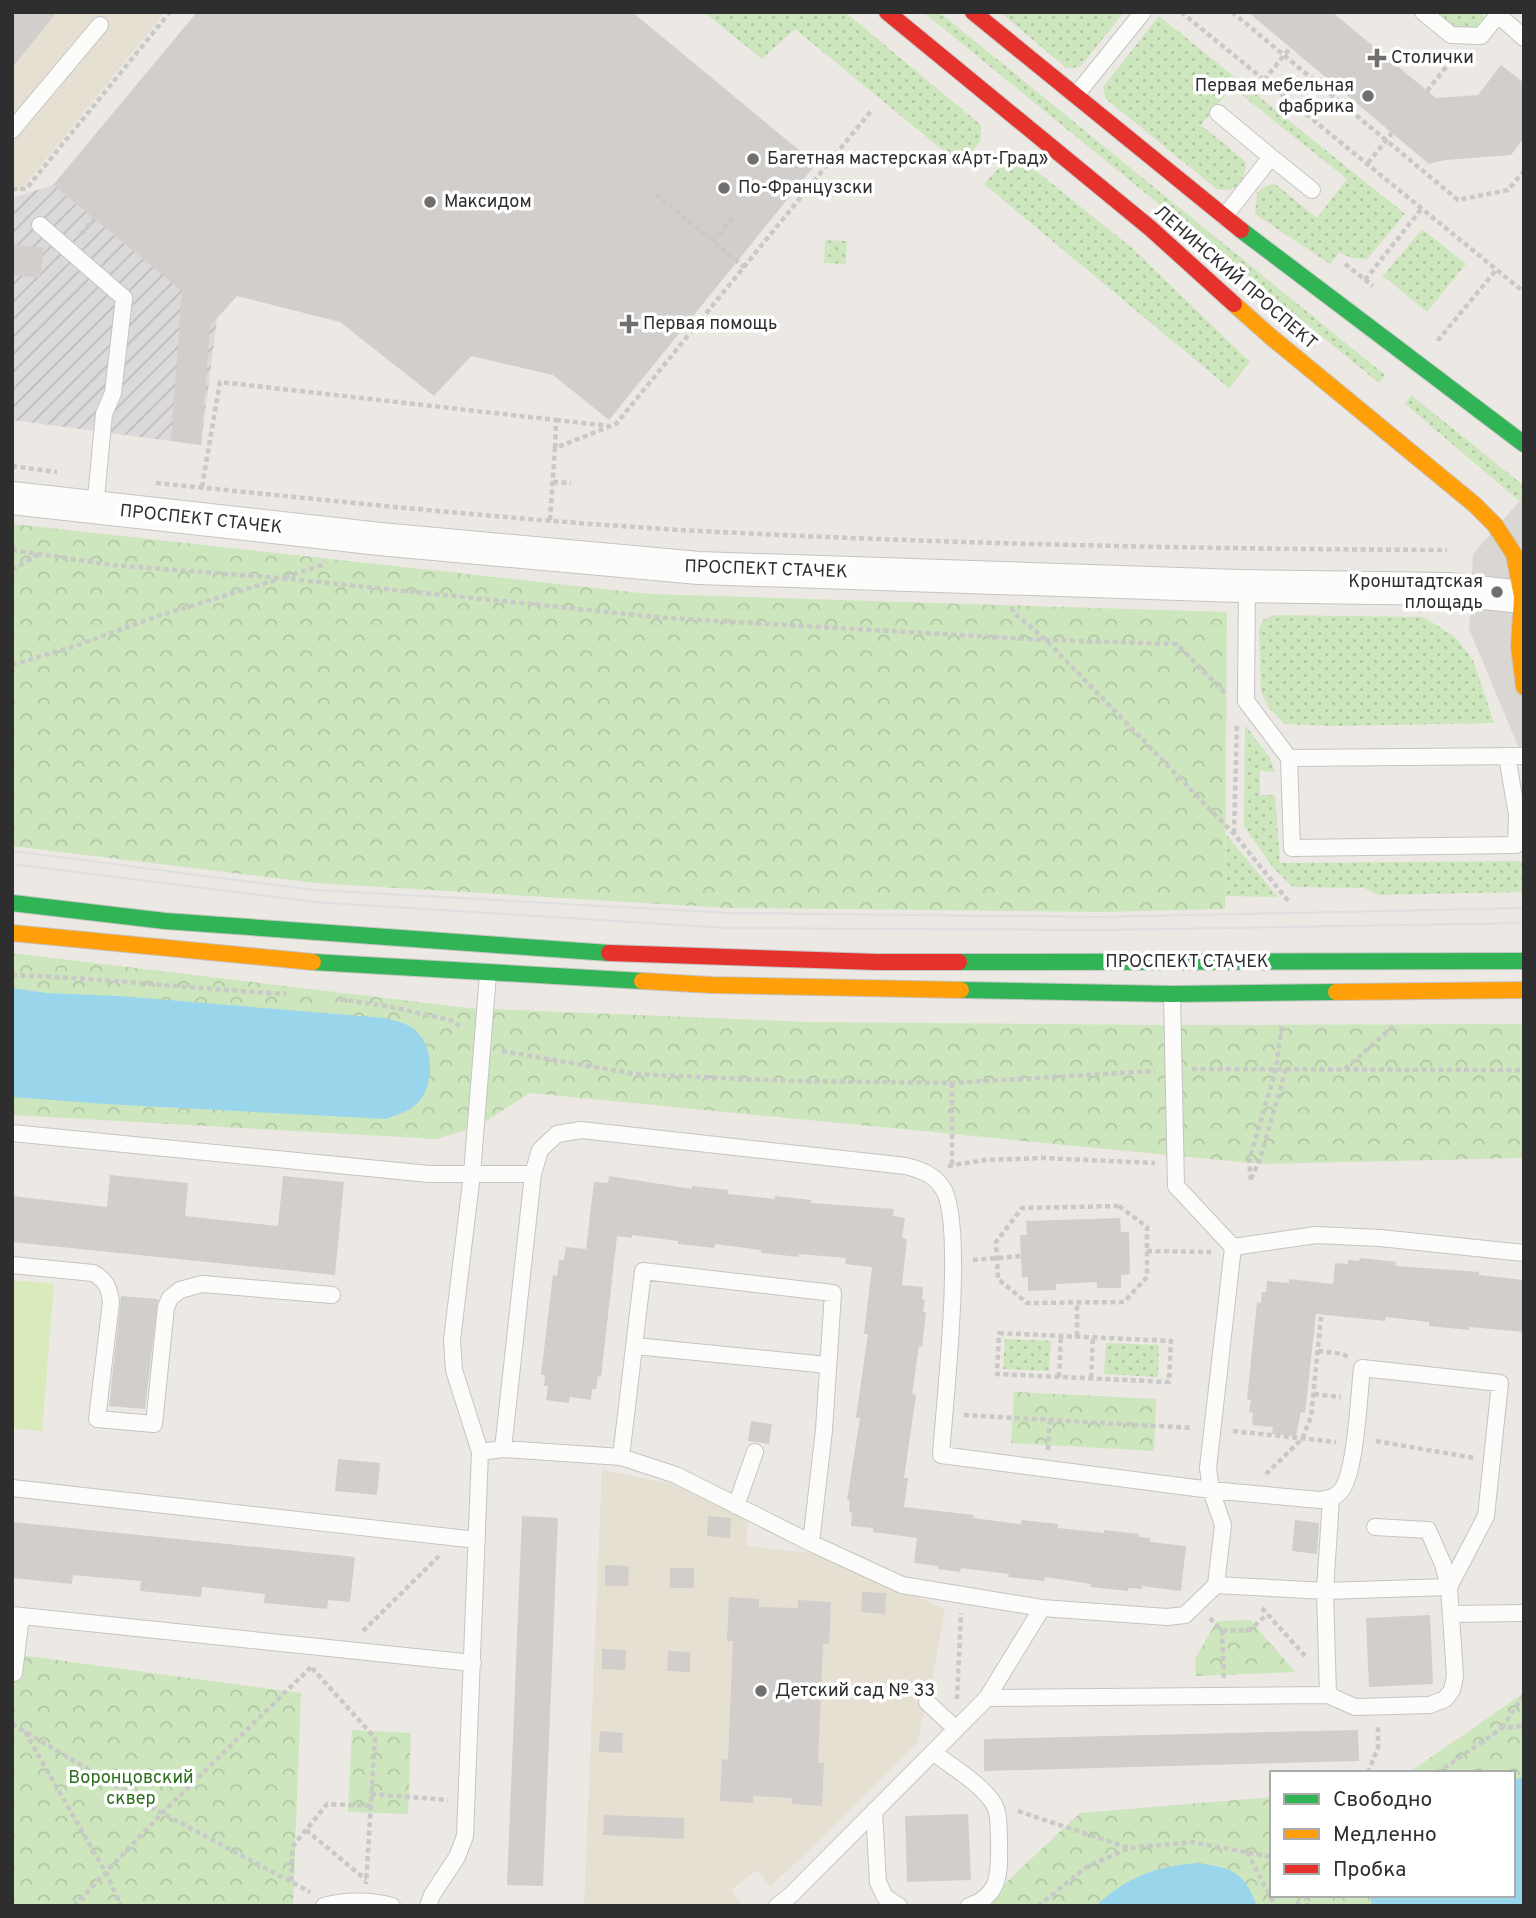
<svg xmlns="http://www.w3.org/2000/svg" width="1536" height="1918" font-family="Overpass,sans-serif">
	<defs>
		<pattern id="industrial-furrows" width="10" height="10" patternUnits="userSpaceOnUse" patternTransform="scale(1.75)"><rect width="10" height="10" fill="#dcd9db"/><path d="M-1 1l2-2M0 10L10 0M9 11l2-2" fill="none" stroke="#bdbbbc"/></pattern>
		<pattern id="grass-dots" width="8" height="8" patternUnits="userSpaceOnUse" patternTransform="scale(1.75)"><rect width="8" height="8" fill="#cee6be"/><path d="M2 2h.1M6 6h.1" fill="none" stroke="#b1c6a4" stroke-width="1.8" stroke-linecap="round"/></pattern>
		<pattern id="park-crowns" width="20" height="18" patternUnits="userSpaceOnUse" patternTransform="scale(1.75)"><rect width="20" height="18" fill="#cee6be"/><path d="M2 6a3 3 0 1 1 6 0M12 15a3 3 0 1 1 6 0" fill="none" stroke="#b1c6a4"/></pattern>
	</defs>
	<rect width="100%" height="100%" fill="#ece8e4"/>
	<!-- industrial -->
	<path fill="url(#industrial-furrows)" d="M 53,185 L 217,319 L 201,445 L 12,420 L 12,198 Z"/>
	<!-- education -->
	<path fill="#e6e0d3" d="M 12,12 L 165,12 L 20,191 L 12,191 Z
		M 602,1470 L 672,1484 L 748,1521 L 746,1546 L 818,1554 L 945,1609 L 932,1680 L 917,1743 L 811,1849 L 770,1886 L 757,1870 L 731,1890 L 743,1906 L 584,1906 Z"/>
	<!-- grass -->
	<path fill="url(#grass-dots)" d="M 704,12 L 845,12 L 981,125 L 981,140 L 962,166 L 795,29 L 762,59 Z
		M 923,12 L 939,12 L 1385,375 L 1379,383 Z
		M 1000,12 L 1124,12 L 1080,67 L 1066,68 Z
		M 1437,12 L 1482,12 L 1484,18 L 1475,29 L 1457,28 Z
		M 1159,16 L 1405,214 L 1367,259 L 1353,258 L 1339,253 L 1330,264 L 1255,214 L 1257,193 L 1264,187 L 1274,183 L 1317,218 L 1347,179 L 1232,87 L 1201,125 L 1246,162 C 1245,180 1237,194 1217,189 L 1106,99 L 1103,87 Z
		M 1020,158 L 1131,247 L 1250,362 L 1229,388 L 984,184 L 1005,161 Z
		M 1422,229 L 1466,264 L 1427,312 L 1383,276 Z
		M 825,240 L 847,241 L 846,264 L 824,263 Z
		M 1411,395 L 1524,486 L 1524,505 L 1405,404 Z
		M 1273,615 L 1424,617 L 1456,638 L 1473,660 L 1494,723 L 1332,726 L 1285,724 L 1269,708 L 1261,692 L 1259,629 L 1263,620 Z
		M 1245,725 L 1270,758 L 1275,772 L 1260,771 L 1260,795 L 1275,795 L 1280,863 L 1524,861 L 1524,892 L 1377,895 L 1365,888 L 1293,887 L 1274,869 L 1244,826 Z
		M 1226,834 L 1278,897 L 1225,896 Z
		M 1005,1339 L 1051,1341 L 1049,1371 L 1003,1369 Z
		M 1106,1343 L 1159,1345 L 1158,1377 L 1104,1374 Z"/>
	<!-- park -->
	<path fill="url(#park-crowns)" d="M 12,524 L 650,594 L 1227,612 L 1225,909 L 1100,912 L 728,908 L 315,883 L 12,846 Z
		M 12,953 L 468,1008 L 810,1022 L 1163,1025 L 1524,1024 L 1524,1158 L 1262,1164 L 530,1093 L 475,1128 L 436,1139 L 12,1115 Z
		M 1014,1392 L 1156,1399 L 1154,1451 L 1011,1443 Z
		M 1250,1620 L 1295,1672 L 1196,1676 L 1195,1659 L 1217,1621 Z
		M 12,1654 L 301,1693 L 293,1906 L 12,1906 Z
		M 1524,1693 L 1524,1906 L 981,1906 L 1080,1813 L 1272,1797 L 1272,1895 L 1513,1895 L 1513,1773 L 1408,1773 Z
		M 352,1730 L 411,1733 L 408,1814 L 348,1812 Z"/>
	<!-- pitch -->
	<path fill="#d9eabb" d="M 12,1280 L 54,1284 L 42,1431 L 12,1428 Z"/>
	<!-- plaza -->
	<path fill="#dad6d2" d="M 1524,496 L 1524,760 L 1469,629 L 1473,554 Z"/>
	<!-- water -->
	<path fill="#99d6ec" d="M 12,988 L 47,993 L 119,996 L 385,1018 C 397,1021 411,1024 419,1034 C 433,1049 433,1079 423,1096 C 415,1110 399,1114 386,1119 L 106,1104 L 12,1097 Z
		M 1524,1776 L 1524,1906 L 1372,1906 L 1370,1895 L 1513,1895 L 1513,1781 Z
		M 1198,1863 C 1233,1868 1244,1872 1257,1906 L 1096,1906 C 1126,1877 1157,1866 1198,1863 Z"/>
	<!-- building -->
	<path fill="#d1cecb" d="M 12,12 L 57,12 L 12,68 Z
		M 197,12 L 632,12 L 816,164 L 609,420 L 553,375 L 471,356 L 434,396 L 340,322 L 237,296 L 210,326 L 201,445 L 171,441 L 182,291 L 53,185 Z
		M 1248,12 L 1332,12 L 1436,98 L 1478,95 L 1501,65 L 1524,83 L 1524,138 L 1511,155 L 1445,160 L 1429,164 Z
		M 12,244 L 44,248 L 40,278 L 12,275 Z
		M 110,1175 L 188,1183 L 185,1216 L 278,1226 L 283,1176 L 344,1182 L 335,1275 L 12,1242 L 12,1196 L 107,1207 Z
		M 609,1176 L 692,1189 L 692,1186 L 728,1190 L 728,1194 L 775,1199 L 775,1196 L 811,1200 L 811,1203 L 894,1209 L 893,1216 L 905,1218 L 902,1238 L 907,1239 L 902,1285 L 923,1287 L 922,1299 L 925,1300 L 923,1312 L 926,1312 L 922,1347 L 919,1346 L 912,1394 L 916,1395 L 904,1478 L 908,1478 L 904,1507 L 974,1515 L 973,1518 L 1021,1524 L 1021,1520 L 1058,1524 L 1058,1528 L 1104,1533 L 1104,1530 L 1139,1534 L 1139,1537 L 1150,1538 L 1150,1542 L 1186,1546 L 1181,1591 L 1142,1586 L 1142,1589 L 1128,1588 L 1128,1591 L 1090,1587 L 1091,1584 L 1045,1577 L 1044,1581 L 1008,1577 L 1009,1574 L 961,1568 L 960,1572 L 938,1569 L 938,1566 L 914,1563 L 917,1538 L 873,1532 L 873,1528 L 851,1526 L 852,1513 L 849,1512 L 850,1501 L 847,1500 L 860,1418 L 856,1418 L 868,1334 L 864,1334 L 872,1267 L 845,1264 L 846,1258 L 799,1254 L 799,1257 L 761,1253 L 761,1250 L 715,1244 L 715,1248 L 678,1244 L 678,1241 L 632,1235 L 632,1238 L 617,1236 L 601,1377 L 598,1376 L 596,1389 L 592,1389 L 591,1400 L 570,1397 L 569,1403 L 546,1400 L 548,1386 L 544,1386 L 545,1375 L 541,1375 L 553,1275 L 557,1276 L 559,1260 L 564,1260 L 566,1247 L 586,1249 L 594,1182 L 608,1183 Z
		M 1120,1218 L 1121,1232 L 1129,1232 L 1130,1274 L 1121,1275 L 1121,1288 L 1097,1288 L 1097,1282 L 1056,1284 L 1056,1290 L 1028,1291 L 1028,1277 L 1022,1277 L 1020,1235 L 1027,1235 L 1026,1221 Z
		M 1360,1258 L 1396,1262 L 1396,1266 L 1479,1272 L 1479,1275 L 1524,1280 L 1524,1332 L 1470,1327 L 1469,1330 L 1429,1326 L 1429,1322 L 1386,1317 L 1385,1321 L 1316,1314 L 1305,1413 L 1301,1412 L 1296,1436 L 1272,1434 L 1273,1427 L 1252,1425 L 1253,1413 L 1249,1412 L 1251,1400 L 1247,1399 L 1257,1302 L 1261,1303 L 1262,1292 L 1266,1292 L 1267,1281 L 1289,1283 L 1289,1279 L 1333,1284 L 1335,1263 L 1348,1264 L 1348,1260 L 1359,1261 Z
		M 121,1296 L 158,1299 L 145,1409 L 109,1406 Z
		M 751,1421 L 772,1424 L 769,1444 L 748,1441 Z
		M 338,1459 L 380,1463 L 377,1495 L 335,1491 Z
		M 522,1516 L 558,1518 L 543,1886 L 507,1885 Z
		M 708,1516 L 731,1518 L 730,1538 L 707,1536 Z
		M 1295,1520 L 1319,1523 L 1317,1554 L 1292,1551 Z
		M 12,1522 L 355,1557 L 350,1602 L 328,1600 L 327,1609 L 264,1603 L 265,1594 L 202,1587 L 201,1597 L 140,1591 L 141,1581 L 73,1575 L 72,1584 L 12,1578 Z
		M 605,1565 L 629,1566 L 628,1586 L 605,1586 Z
		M 670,1568 L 694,1568 L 694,1588 L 670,1588 Z
		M 862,1592 L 886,1593 L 885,1614 L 861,1612 Z
		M 729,1597 L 759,1599 L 759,1607 L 798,1608 L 798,1600 L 831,1602 L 829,1644 L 823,1644 L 818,1763 L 824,1763 L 822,1806 L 792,1804 L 792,1798 L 753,1796 L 753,1803 L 720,1801 L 722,1759 L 728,1760 L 733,1641 L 727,1641 Z
		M 1430,1615 L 1433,1684 L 1369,1687 L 1366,1618 Z
		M 602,1649 L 626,1650 L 625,1670 L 602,1669 Z
		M 668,1651 L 690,1652 L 690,1672 L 667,1671 Z
		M 1358,1730 L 1359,1761 L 984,1771 L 984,1739 Z
		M 600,1731 L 623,1733 L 622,1753 L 599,1752 Z
		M 968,1814 L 971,1880 L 907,1882 L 905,1816 Z
		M 604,1815 L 684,1818 L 684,1839 L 603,1835 Z"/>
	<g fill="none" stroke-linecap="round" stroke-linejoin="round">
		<!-- lane casing -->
		<g stroke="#c5c4c5" stroke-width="18">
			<path id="lane" d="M 1423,12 L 1451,35 L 1481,36 L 1497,16
				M 1495,12 L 1524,38
				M 1076,95 L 1143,12
				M 1218,113 L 1271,157
				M 12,130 L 100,25
				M 1224,217 L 1271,157 L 1312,190
				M 40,225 L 124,298 L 113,393 L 104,414 L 95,508
				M 1247,586 L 1246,701 L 1289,758 L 1292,848 L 1516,845 L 1517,815 L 1507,756
				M 1289,758 L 1524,756
				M 1172,994 L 1176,1186 L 1233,1247 L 1208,1468 L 1211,1490 L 1223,1525 L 1216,1585
				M 12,1133 L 429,1174 L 533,1174 L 540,1150 L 557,1134 L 581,1130 L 906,1166 C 921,1170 933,1174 942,1187 C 966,1220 944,1407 941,1455 L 1211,1490 L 1319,1500 C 1327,1499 1334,1498 1340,1492 C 1356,1476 1359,1393 1362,1368 L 1500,1383 L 1486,1516 L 1449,1587
				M 1233,1247 L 1316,1235 L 1380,1238 L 1524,1253
				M 12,1265 L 93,1273 C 106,1280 109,1287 111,1302 L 97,1419 L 154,1424 L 166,1307 L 170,1298 L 180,1290 L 202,1284 L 332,1295
				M 635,1346 L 827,1365
				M 503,1449 L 533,1174
				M 480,1452 L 503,1449 L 621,1457 L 676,1475 L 811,1543 L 902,1585 L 1042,1608 L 1167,1617 L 1185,1615 L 1216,1585 L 1325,1591 L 1331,1498
				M 621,1457 L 643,1271 L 833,1293 L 824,1430 L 811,1543
				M 12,1488 L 477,1540
				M 736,1506 L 755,1452
				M 1451,1614 L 1524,1613
				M 12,1615 L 473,1663
				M 14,1673 L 21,1616
				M 1328,1695 L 1355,1707 L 1430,1705 L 1445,1699 L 1452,1690 L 1455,1676 L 1449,1587 L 1443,1564 L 1428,1530 L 1375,1527
				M 987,1698 L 1042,1608
				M 927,1702 L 956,1729
				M 933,1752 C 952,1767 977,1781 992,1801 C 1000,1812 998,1826 999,1838 C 999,1868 1003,1895 969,1906
				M 874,1811 L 878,1882 L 885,1897 L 899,1906
				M 324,1906 C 344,1900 372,1900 392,1906
				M 428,1906 L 432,1895 L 457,1857 L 465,1836 L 480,1452 L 454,1370 L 452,1340 L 472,1174 L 488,974
				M 777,1906 L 791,1895 L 987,1698 L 1328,1695 L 1325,1591 L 1449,1587"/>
		</g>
		<!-- street casing -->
		<g stroke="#c5c4c5" stroke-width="34">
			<path id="street" d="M 12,498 L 380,539 L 699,568 L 1239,586 L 1448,589 L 1522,597"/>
		</g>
		<!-- fast casing -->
		<g stroke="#c6c5c4" stroke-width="18">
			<path id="fast" d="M 1241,230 L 1524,444
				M 12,903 L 165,921 L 609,953
				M 313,962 L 642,981
				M 959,962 L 1524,961
				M 961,990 L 1172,994 L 1336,992"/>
		</g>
		<!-- slow casing -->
		<g stroke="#c6c5c4" stroke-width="18">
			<path id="slow" d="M 1234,304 L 1271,337 L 1475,505 L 1495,525 L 1514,554 L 1522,597 L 1519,647 L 1524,687
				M 12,933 L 313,962
				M 642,981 L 712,985 L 961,990
				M 1336,992 L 1524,990"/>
		</g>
		<!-- jam casing -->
		<g stroke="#c6c5c4" stroke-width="18">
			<path id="jam" d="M 887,12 L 1150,228 L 1234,304
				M 973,12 L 1241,230
				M 609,953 L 877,962 L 959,962"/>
		</g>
		<!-- path -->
		<path stroke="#c9c9c8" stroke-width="4.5" stroke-dasharray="5 3.5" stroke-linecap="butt" d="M 1181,12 L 1524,292
			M 1232,12 L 1458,200 L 1508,190 L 1524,171
			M 1264,80 L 1290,48
			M 1427,91 L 1455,56
			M 1368,163 L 1392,133
			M 12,189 L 26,189 L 170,12
			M 656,194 L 744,267
			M 81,234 L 94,219
			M 713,242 L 733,217
			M 1345,264 L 1373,286
			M 1365,280 L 1422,208
			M 1437,338 L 1439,339 L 1497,269
			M 556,420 L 610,426
			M 12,466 L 57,472
			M 553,482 L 571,483
			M 156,483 C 337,501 518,521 700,531 C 948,544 1198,549 1447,550
			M 202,487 L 220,382 L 556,420 L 555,448
			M 550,520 L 555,448 L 616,424 L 871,111
			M 12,550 L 112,565 L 280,578 L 666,618 L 1046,640 L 1177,644 L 1225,693
			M 12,570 L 39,554
			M 285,577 L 322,565 L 324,561
			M 1012,607 L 1013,612 L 1046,640 L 1234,834 L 1289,902
			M 12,665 L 75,646 L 158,616 L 276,580
			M 1234,833 L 1237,723
			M 12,975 C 104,978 194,989 286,994
			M 340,999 L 391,1007 L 454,1021 L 462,1029
			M 502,1051 L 635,1074 L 794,1081 L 952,1083 L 1155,1071
			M 1192,1069 L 1524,1070
			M 1345,1069 L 1396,1024
			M 952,1083 L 952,1165
			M 948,1166 L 985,1160 L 1044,1158 L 1155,1163
			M 1251,1179 L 1260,1159 L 1286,1069
			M 1251,1180 L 1249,1161 L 1276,1069 L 1282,1024
			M 1119,1206 L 1147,1227 L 1147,1277 L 1124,1302 L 1027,1303 L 998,1279 L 996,1242 L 1022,1208 Z
			M 1147,1251 L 1211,1252
			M 973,1260 L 1021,1256
			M 999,1333 L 1171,1341 L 1169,1382 L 997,1374 Z
			M 1077,1336 L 1077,1302
			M 1318,1351 L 1343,1354 L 1348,1357
			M 1059,1377 L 1061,1335
			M 1091,1378 L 1093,1337
			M 1314,1394 L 1341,1397
			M 964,1415 L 1193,1428
			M 1233,1431 L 1336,1442
			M 1376,1441 L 1474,1458
			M 1048,1450 L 1050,1420
			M 1266,1474 L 1302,1439 L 1311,1417 L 1321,1317
			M 1262,1608 L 1305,1656
			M 1210,1618 L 1222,1631 L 1224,1678
			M 363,1631 L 439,1556
			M 1222,1631 L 1250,1630 L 1267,1614
			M 312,1668 L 375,1738 L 366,1884
			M 957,1699 L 961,1613
			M 12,1724 L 162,1813 L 310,1892
			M 1502,1728 L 1524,1695
			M 25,1732 L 106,1873 L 121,1906
			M 1368,1773 L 1378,1747 L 1378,1725
			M 1437,1773 L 1502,1728 L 1524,1726
			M 371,1794 L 448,1800
			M 1018,1811 L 1129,1848
			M 306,1830 L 366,1880
			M 1247,1852 L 1275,1906
			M 291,1881 L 293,1846 L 327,1804 L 371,1806
			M 1305,1895 L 1308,1906
			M 74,1906 L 162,1813 L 312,1666
			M 1038,1906 L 1088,1866 L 1130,1848 L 1191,1842 L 1272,1857
			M 1297,1906 L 1300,1895"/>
		<!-- lane -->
		<use href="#lane" stroke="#fcfcfb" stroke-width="16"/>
		<!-- street -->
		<use href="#street" stroke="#fcfcfb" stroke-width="32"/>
		<!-- fast -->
		<use href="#fast" stroke="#30b455" stroke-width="16"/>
		<!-- slow -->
		<use href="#slow" stroke="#ff9f0a" stroke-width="16"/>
		<!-- jam -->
		<use href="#jam" stroke="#e5322d" stroke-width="16"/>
		<!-- tram -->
		<path stroke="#dfdfe1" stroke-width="2" d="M 12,851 L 315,890 L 728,913 L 1099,917 L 1524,908
			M 12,864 L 314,902 L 726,928 L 1099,930 L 1524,923"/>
	</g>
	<!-- markers -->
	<g fill="#706f6e" stroke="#fff" stroke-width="2.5">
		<path d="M1373.5 47.5h7v7h7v7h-7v7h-7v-7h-7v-7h7z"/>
		<circle cx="1368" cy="96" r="7"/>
		<circle cx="753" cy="159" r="7"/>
		<circle cx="724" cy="188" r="7"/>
		<circle cx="430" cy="202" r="7"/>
		<path d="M625.5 313.5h7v7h7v7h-7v7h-7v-7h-7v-7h7z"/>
		<circle cx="1497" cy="592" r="7"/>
		<circle cx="761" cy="1691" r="7"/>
	</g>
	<g text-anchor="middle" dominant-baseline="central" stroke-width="7" stroke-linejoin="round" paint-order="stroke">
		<!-- poi labels -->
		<g font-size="18" fill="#2e2e2e" stroke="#fff" text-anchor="start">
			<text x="1391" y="58">Столички</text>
			<text x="1354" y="86" text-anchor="end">Первая мебельная<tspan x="1354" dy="21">фабрика</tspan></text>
			<text x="767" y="159">Багетная мастерская «Арт-Град»</text>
			<text x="738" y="188">По-Французски</text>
			<text x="444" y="202">Максидом</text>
			<text x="643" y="324">Первая помощь</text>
			<text x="1483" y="582" text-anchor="end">Кронштадтская<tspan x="1483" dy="21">площадь</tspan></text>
			<text x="775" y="1691">Детский сад № 33</text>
		</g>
		<!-- street labels -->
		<g font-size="18" fill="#2e2e2e" stroke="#fff">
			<text transform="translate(1235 278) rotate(41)">ЛЕНИНСКИЙ ПРОСПЕКТ</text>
			<text transform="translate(201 520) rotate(6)">ПРОСПЕКТ СТАЧЕК</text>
			<text transform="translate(766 570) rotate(2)">ПРОСПЕКТ СТАЧЕК</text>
			<text x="1187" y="962">ПРОСПЕКТ СТАЧЕК</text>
		</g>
		<!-- park labels -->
		<g font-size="18" fill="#2c6e1b" stroke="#fff">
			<text x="131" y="1778">Воронцовский<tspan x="131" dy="21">сквер</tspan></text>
		</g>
	</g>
	<!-- border -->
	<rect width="1536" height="1918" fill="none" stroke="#2e2e2e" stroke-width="28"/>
	<!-- legend -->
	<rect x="1270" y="1771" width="245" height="126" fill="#ffffff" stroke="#ababab" stroke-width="2"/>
	<rect x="1284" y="1794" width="35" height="10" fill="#30b455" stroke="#ababab" stroke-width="2"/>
	<text x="1333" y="1806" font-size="21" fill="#2e2e2e">Свободно</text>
	<rect x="1284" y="1829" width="35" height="10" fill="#ff9f0a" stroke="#ababab" stroke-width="2"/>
	<text x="1333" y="1841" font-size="21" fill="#2e2e2e">Медленно</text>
	<rect x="1284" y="1864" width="35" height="10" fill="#e5322d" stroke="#ababab" stroke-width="2"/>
	<text x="1333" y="1876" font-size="21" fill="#2e2e2e">Пробка</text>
</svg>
